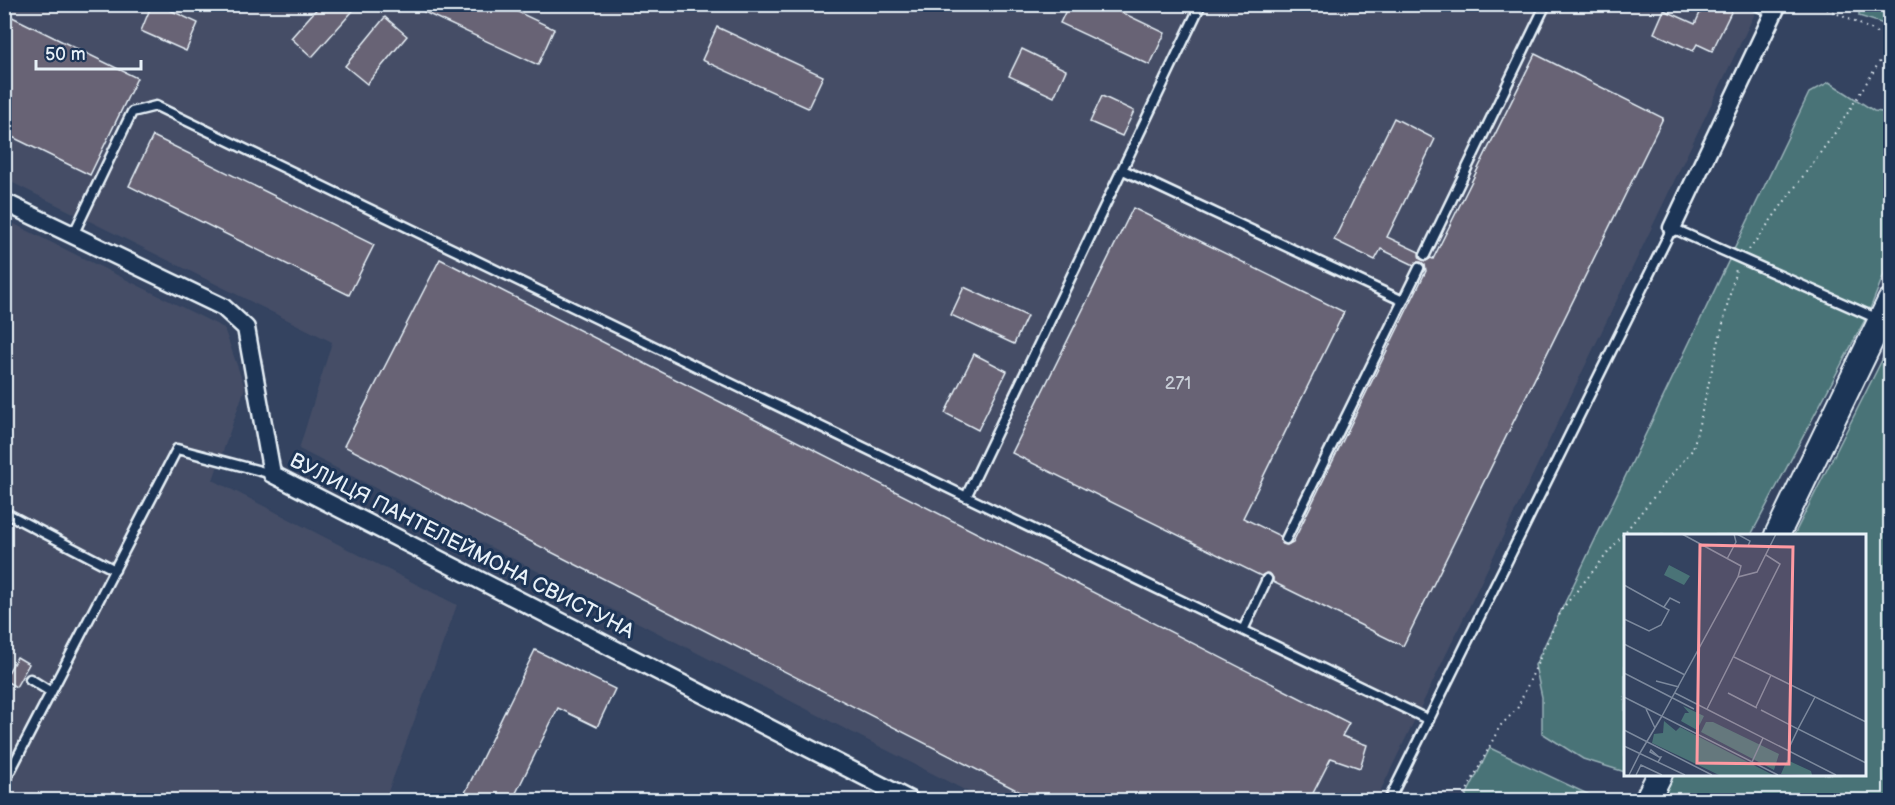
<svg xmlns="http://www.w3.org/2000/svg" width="1895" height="805" font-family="'Balsamiq Sans',sans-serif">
	<rect width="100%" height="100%" fill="#344360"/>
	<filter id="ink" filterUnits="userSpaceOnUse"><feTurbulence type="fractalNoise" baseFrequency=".0167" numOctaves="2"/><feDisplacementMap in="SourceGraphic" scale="12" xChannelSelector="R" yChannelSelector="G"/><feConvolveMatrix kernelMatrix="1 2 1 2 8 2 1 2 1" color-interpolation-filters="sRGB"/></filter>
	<g filter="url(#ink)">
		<!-- built -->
		<path fill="#444d66" d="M 4,5 L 1759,5 L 1376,800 L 984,800 L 299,449 L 332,342 L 5,179 Z
			M 4,219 L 224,328 L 245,388 L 213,480 L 457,605 L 385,800 L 5,800 Z"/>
		<!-- green -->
		<path fill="#4a7377" stroke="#99b2b8" stroke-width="1.5" d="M 1859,5 L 1890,5 L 1890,26 L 1859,16 Z
			M 1829,82 L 1874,111 L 1890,113 L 1890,259 L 1868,314 L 1751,535 L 1625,535 L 1625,772 L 1583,759 L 1542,733 L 1542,697 L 1535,665 L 1809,93 Z
			M 1890,344 L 1890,800 L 1660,800 L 1674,774 L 1864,774 L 1864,535 L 1794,535 Z
			M 1490,748 L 1600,800 L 1464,800 Z"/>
		<!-- building -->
		<path fill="#686375" stroke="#e8f1f8" stroke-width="1.5" d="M 152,4 L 157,4 L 198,23 L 186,51 L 141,31 Z
			M 321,4 L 359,4 L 312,57 L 291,38 Z
			M 407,4 L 501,4 L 554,29 L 538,65 Z
			M 1069,4 L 1104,4 L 1165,33 L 1150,65 L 1060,23 Z
			M 1704,4 L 1720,4 L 1732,10 L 1712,51 L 1697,44 L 1693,51 L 1654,33 L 1664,10 L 1695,24 Z
			M 4,13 L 137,78 L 90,175 L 4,133 Z
			M 385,17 L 407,36 L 367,84 L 345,66 Z
			M 717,27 L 823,76 L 808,108 L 702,60 Z
			M 1022,49 L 1066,70 L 1054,97 L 1009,76 Z
			M 1535,54 L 1663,118 L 1403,646 L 1273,582 L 1273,578 L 1270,574 L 1266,573 L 1261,576 L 1012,453 L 1133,208 L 1344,312 L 1243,518 L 1280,536 L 1280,540 L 1283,544 L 1287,545 L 1293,542 L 1426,271 L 1425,265 L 1421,262 L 1416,262 L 1414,265 L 1381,249 L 1375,260 L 1334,240 L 1394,118 L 1435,139 L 1387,237 L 1419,252 L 1420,259 L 1426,261 L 1431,258 L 1433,259 Z
			M 1102,96 L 1134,111 L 1122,136 L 1090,122 Z
			M 153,136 L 374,245 L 349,295 L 129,186 Z
			M 440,259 L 1349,723 L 1342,736 L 1367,745 L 1360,768 L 1331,758 L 1309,801 L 1038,801 L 344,446 Z
			M 964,287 L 1027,316 L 1014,344 L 951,315 Z
			M 974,354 L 1007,371 L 978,430 L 945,413 Z
			M 535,650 L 615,689 L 597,727 L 558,708 L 512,801 L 461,801 Z
			M 17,657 L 29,664 L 16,687 L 4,680 Z"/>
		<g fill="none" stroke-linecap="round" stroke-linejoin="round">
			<!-- service casing -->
			<g stroke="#e8f1f8" stroke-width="13">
				<path id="service" d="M 1754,4 L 1774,14
					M 1123,170 L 1403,301
					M 73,235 L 132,112 L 156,106 L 1429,720
					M 1425,255 L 1546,4
					M 966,497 L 1201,4
					M 4,512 L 115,570
					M 1286,539 L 1419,268
					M 1244,628 L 1267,579
					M 30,679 L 51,692
					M 4,783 L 177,449 L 272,474
					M 1389,800 L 1672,228 L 1878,319"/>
			</g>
			<!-- minor casing -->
			<g stroke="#e8f1f8" stroke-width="21">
				<path id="minor" d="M 4,202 L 223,307 L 246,328 L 272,474 L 910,800
					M 1672,228 L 1778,4"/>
			</g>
			<!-- secondary casing -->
			<g stroke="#e8f1f8" stroke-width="28">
				<path id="secondary" d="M 1777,535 L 1890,301
					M 1647,800 L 1660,774"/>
			</g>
			<!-- path -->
			<path stroke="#e8f1f8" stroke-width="2" stroke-dasharray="1.5 4.5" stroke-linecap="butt" d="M 1816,4 L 1890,38
				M 1749,250 L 1837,130 L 1890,45
				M 1462,800 L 1500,726 L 1517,709 L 1562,609 L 1693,449 L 1736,269"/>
			<!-- service -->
			<use href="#service" stroke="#1d3557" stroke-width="8"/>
			<!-- minor -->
			<use href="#minor" stroke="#1d3557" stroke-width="16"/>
			<!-- secondary -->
			<use href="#secondary" stroke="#1d3557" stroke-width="24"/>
		</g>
	</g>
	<g text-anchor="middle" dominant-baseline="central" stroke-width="6" stroke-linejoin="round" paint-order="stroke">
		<!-- number labels -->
		<g font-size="18" fill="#c8ced7">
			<text x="1178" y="383">271</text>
		</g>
		<!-- street labels -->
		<g font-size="21" fill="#e8f1f8" stroke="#1d3557">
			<text transform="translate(462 546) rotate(27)">ВУЛИЦЯ ПАНТЕЛЕЙМОНА СВИСТУНА</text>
		</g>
	</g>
	<!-- overview -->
	<g transform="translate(1624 534)">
		<rect width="242" height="242" fill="#344360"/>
		<path d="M 45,31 L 66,42 L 60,51 L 40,41 ZM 59,172 L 80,182 L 73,196 L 57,187 L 61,179 L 65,179 ZM 40,187 L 52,197 L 56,193 L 149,241 L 95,241 L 28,209 L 30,200 L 39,199 ZM 82,188 L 89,188 L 155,220 L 150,236 L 77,198 ZM 163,226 L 187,237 L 188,241 L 157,240 Z" fill="#4a7377"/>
		<path fill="none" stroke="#7c899d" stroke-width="1.5" d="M 58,0 L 117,32 L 114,43M 113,0 L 126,7 L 124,12M 103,25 L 112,8 L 110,0M 0,51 L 45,76 L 37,91 L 25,97 L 0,85M 40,73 L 46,64 L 56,69M 0,110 L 61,141M 110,123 L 242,188M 0,139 L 70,175M 32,147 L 55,153M 51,159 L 212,241M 104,159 L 133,174M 0,163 L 154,241M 191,163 L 174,195 L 242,229M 132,173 L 147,141M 22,175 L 31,194M 83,175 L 156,30 L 142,21M 137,176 L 174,195 L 164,216M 38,182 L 114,43 L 133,38 L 152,0M 0,196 L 88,241M 0,212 L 61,241M 16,219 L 38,182M 34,228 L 37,223 L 35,223 L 26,218 L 27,216 L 35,223M 128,228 L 139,204M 5,241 L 16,219M 12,241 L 17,231 L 38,241"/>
		<path fill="#ff9aa2" fill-opacity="0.15" stroke="#ff9aa2" stroke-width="3" d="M 76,11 L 169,13 L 165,230 L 73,229 Z"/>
		<rect width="242" height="242" fill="none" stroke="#e8f1f8" stroke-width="3"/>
	</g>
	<!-- margin -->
	<rect width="1895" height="805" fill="none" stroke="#1d3557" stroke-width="24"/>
	<rect x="12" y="12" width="1871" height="781" fill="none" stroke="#e8f1f8" stroke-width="2" filter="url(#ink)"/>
	<!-- scale -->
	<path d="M36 60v9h105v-9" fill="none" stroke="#e8f1f8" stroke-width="3"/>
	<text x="45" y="60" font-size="18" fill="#e8f1f8" stroke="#1d3557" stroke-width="4.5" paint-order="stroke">50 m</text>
</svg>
